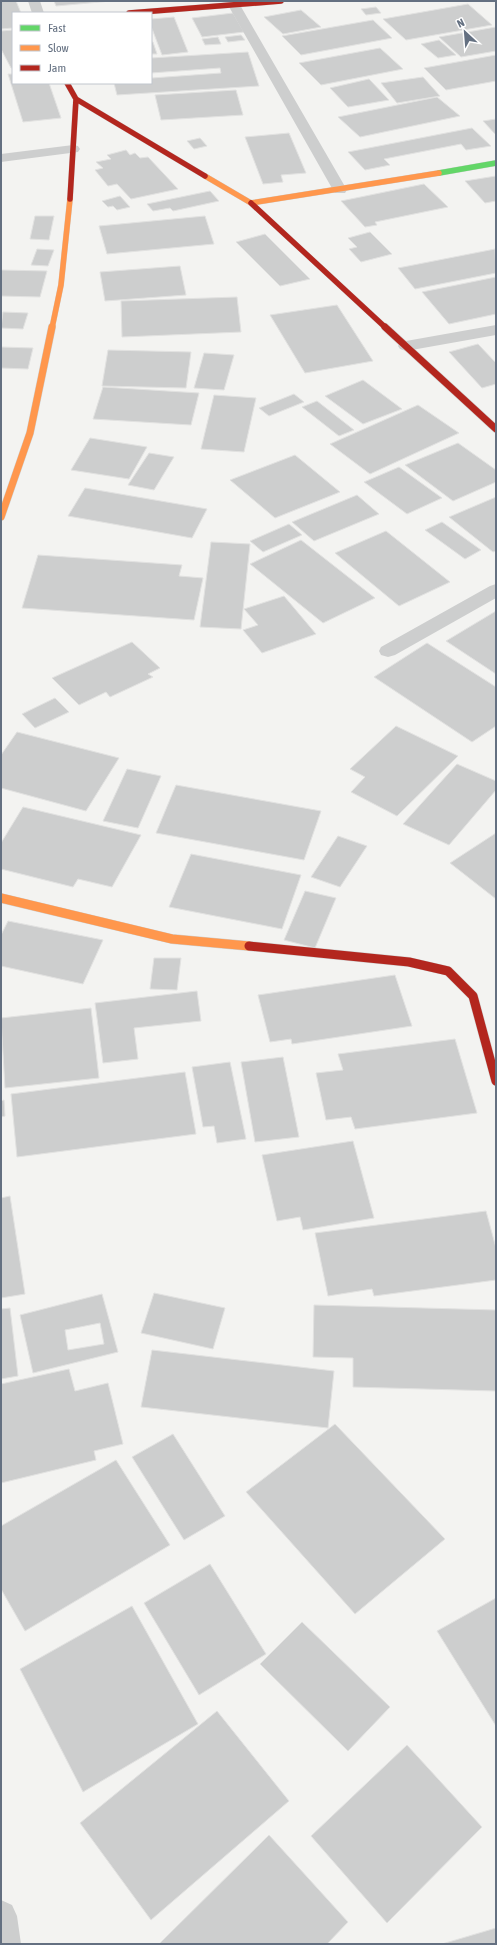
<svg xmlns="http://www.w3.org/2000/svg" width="497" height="1945" font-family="'Asap Condensed',sans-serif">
	<rect width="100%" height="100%" fill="#f3f3f1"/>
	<!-- building -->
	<path fill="#cdcece" stroke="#e2e2e1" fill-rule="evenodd" d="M 1,1 L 16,1 L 21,13 L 13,13 L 13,28 L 1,29 Z
		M 54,1 L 111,1 L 56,6 Z
		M 468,4 L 492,25 L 406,40 L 383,19 Z
		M 376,7 L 381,13 L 366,15 L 361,9 Z
		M 301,10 L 321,27 L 283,34 L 264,17 Z
		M 233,13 L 244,32 L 202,37 L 192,18 Z
		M 174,17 L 188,52 L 162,55 L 151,26 L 151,19 Z
		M 373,20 L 392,38 L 301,55 L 282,36 Z
		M 496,27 L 496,51 L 461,57 L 439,37 Z
		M 13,30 L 13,68 L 11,68 L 1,49 L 1,31 Z
		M 241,35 L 245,40 L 228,42 L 225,37 Z
		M 218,37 L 221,44 L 205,45 L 202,39 Z
		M 439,40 L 456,55 L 438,58 L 421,44 Z
		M 151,42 L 153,42 L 157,54 L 151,54 Z
		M 380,48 L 403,69 L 321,85 L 299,63 Z
		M 248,52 L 259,86 L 117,95 L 114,83 L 151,83 L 151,58 ZM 220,68 L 221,73 L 152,78 L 151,73 Z
		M 496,55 L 496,81 L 446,90 L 424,68 Z
		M 8,74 L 13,74 L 13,83 L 49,83 L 61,118 L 23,122 Z
		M 423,77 L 440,96 L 397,103 L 381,83 Z
		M 369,79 L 389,100 L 348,107 L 330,88 Z
		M 236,90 L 243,115 L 161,120 L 155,95 Z
		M 437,97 L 460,116 L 360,137 L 338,117 Z
		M 496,119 L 496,135 L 483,121 Z
		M 472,128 L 491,146 L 466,150 L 461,144 L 384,159 L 390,165 L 365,170 L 348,152 Z
		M 289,133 L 306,173 L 281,175 L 283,182 L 263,184 L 245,137 Z
		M 200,138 L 207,146 L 194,149 L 187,141 Z
		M 126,150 L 130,155 L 135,153 L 140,158 L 148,157 L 178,189 L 131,199 L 117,184 L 108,186 L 95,170 L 103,168 L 96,162 L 111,159 L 107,155 Z
		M 496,176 L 496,201 L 485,203 L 465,181 Z
		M 424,184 L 448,207 L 375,222 L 377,225 L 365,227 L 341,201 Z
		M 210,191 L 219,201 L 173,211 L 170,208 L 153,211 L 147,204 Z
		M 120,196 L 130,207 L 117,210 L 113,206 L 108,207 L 102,201 Z
		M 35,216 L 54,216 L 49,240 L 30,239 Z
		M 205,216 L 214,244 L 107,254 L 99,226 Z
		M 370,232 L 392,254 L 361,262 L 349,249 L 357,247 L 348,238 Z
		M 265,234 L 310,279 L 280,286 L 236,242 Z
		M 37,249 L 54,250 L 48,266 L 31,265 Z
		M 495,249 L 496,273 L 415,289 L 398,268 Z
		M 180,266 L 186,295 L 105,301 L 100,272 Z
		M 1,270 L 47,271 L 40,297 L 1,296 Z
		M 496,277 L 496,314 L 449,324 L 422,292 Z
		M 237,297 L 241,332 L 122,337 L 121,301 Z
		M 337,305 L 373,361 L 305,373 L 270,315 Z
		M 3,312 L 28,313 L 23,329 L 1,328 Z
		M 478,344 L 496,363 L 496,384 L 482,388 L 449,352 Z
		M 1,347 L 33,348 L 28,369 L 1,368 Z
		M 108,350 L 191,352 L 186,388 L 102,386 Z
		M 204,353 L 234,355 L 224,390 L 194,388 Z
		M 363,380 L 402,409 L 363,424 L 325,396 Z
		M 103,387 L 199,393 L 191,425 L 93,419 Z
		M 294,394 L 304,402 L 269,416 L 259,408 Z
		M 214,395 L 256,398 L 244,452 L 201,449 Z
		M 317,401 L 354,430 L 339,436 L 302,407 Z
		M 418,405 L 459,433 L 370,474 L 330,444 Z
		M 90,438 L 147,447 L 129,479 L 71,470 Z
		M 458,443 L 496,470 L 496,482 L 453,501 L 405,465 Z
		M 149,453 L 174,457 L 154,490 L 128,485 Z
		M 295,455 L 340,492 L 275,518 L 230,480 Z
		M 399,467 L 442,498 L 407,514 L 364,482 Z
		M 85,488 L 207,509 L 192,538 L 68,516 Z
		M 357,495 L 379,514 L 314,541 L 292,522 Z
		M 496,497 L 496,551 L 493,552 L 449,517 Z
		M 442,522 L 481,550 L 465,559 L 425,530 Z
		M 289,524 L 302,535 L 263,552 L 250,541 Z
		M 386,531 L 450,582 L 399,606 L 335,553 Z
		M 301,540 L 375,598 L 323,623 L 250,564 Z
		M 211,542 L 250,544 L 241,629 L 200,627 Z
		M 38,555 L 182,565 L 179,576 L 203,578 L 194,620 L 22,608 Z
		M 284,596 L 316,634 L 262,653 L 243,630 L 258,625 L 244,609 Z
		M 496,611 L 496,674 L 446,641 Z
		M 132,642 L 160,668 L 148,674 L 153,677 L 110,697 L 106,692 L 79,705 L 52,678 Z
		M 427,643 L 496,687 L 496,726 L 472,742 L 374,677 Z
		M 55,698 L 69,712 L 35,728 L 22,714 Z
		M 396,726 L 458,756 L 397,816 L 351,792 L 365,777 L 350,769 Z
		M 17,732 L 119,758 L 86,811 L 1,788 L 1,755 Z
		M 457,764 L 496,781 L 496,790 L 449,845 L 403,824 Z
		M 127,769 L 161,776 L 138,828 L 103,821 Z
		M 176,785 L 321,811 L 304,860 L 156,833 Z
		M 23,807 L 141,835 L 112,887 L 78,879 L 73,887 L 1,869 L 1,843 Z
		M 496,833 L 496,899 L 450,863 Z
		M 338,836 L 367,846 L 340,887 L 311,877 Z
		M 191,854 L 301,875 L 282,929 L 169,907 Z
		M 305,891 L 336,898 L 315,948 L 284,940 Z
		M 8,921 L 103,940 L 83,984 L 1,966 L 1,935 Z
		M 154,958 L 181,958 L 177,990 L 150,989 Z
		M 395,975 L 412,1026 L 292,1044 L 291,1039 L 270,1042 L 258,995 Z
		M 197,991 L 201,1021 L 134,1028 L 138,1059 L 103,1063 L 95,1003 Z
		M 91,1008 L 99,1078 L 5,1088 L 1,1018 Z
		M 455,1039 L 477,1113 L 355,1129 L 351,1117 L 326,1120 L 316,1073 L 343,1070 L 338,1054 Z
		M 283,1057 L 299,1137 L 255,1142 L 241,1062 Z
		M 230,1062 L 246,1139 L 217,1143 L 214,1126 L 203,1127 L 192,1067 Z
		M 185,1072 L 196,1134 L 17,1157 L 11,1094 Z
		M 4,1100 L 5,1116 L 1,1117 L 1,1101 Z
		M 353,1141 L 374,1218 L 303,1230 L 300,1217 L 277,1221 L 262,1155 Z
		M 10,1196 L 25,1294 L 1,1298 L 1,1198 Z
		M 486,1211 L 496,1248 L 496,1280 L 374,1296 L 372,1289 L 328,1296 L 315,1233 Z
		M 154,1293 L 225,1308 L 213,1349 L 141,1333 Z
		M 102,1294 L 118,1352 L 33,1373 L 20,1315 ZM 100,1323 L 104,1344 L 68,1350 L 65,1330 Z
		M 314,1305 L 496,1310 L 496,1391 L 353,1387 L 353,1358 L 313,1357 Z
		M 10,1308 L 18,1376 L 1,1379 L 1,1309 Z
		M 152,1350 L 334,1371 L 328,1428 L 141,1407 Z
		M 69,1369 L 75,1391 L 108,1383 L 123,1444 L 94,1451 L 96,1460 L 1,1483 L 1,1384 Z
		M 335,1424 L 445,1539 L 355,1614 L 246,1492 Z
		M 173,1434 L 225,1516 L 184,1540 L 132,1457 Z
		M 116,1460 L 170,1545 L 25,1631 L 1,1589 L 1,1526 Z
		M 210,1564 L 266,1654 L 199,1695 L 144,1603 Z
		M 496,1598 L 496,1726 L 437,1631 Z
		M 132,1606 L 198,1724 L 83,1792 L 20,1669 Z
		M 302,1622 L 390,1707 L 348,1751 L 260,1664 Z
		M 217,1711 L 289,1801 L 151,1920 L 80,1823 Z
		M 407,1745 L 482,1827 L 387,1923 L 311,1836 Z
		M 269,1835 L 348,1922 L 327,1944 L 159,1944 Z
		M 496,1928 L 496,1944 L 442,1944 Z"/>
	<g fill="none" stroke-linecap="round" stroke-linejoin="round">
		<!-- fast casing -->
		<g stroke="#cfd0d0" stroke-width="6">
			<path id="fast" d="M 439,173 L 496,163"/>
		</g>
		<!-- slow-far2 casing -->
		<g stroke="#cfd0d0" stroke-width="6">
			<path id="slow-far2" d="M 205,176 L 251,203 L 439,173
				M 52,328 L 61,285 L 70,199"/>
		</g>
		<!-- slow-far1 casing -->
		<g stroke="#cfd0d0" stroke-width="8">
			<path id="slow-far1" d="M 1,517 L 30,433 L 52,327"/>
		</g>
		<!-- slow casing -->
		<g stroke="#cfd0d0" stroke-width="10">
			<path id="slow" d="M 1,898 L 172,939 L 249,946"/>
		</g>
		<!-- jam-far2 casing -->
		<g stroke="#cfd0d0" stroke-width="6">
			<path id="jam-far2" d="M 129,13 L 281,1
				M 67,83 L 76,99 L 205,176
				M 70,199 L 76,99
				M 251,203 L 386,328"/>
		</g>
		<!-- jam-far1 casing -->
		<g stroke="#cfd0d0" stroke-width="8">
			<path id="jam-far1" d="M 385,327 L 496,429"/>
		</g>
		<!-- jam casing -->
		<g stroke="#cfd0d0" stroke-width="10">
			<path id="jam" d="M 249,946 L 409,962 L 448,971 L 473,996 L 496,1081"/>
		</g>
		<!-- street -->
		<path fill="#cdcece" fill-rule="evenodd" d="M 28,1 L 40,1 L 44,13 L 32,13 Z
			M 234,1 L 240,5 L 347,190 L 345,193 L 335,193 L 333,190 L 228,5 Z
			M 73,145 L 78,146 L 80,149 L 78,152 L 1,162 L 1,154 Z
			M 496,325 L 496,335 L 406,351 L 400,349 L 398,346 L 400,343 L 406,341 Z
			M 496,584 L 496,598 L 395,655 L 388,657 L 381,655 L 379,651 L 381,647 L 490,586 Z
			M 1,1900 L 12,1905 L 17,1916 L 21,1944 L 1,1944 Z"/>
		<!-- fast -->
		<use href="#fast" stroke="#63d668" stroke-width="5.5"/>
		<!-- slow-far2 -->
		<use href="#slow-far2" stroke="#ff974d" stroke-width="5.5"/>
		<!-- slow-far1 -->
		<use href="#slow-far1" stroke="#ff974d" stroke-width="7"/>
		<!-- slow -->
		<use href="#slow" stroke="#ff974d" stroke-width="9"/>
		<!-- jam-far2 -->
		<use href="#jam-far2" stroke="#b3261e" stroke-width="5.5"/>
		<!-- jam-far1 -->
		<use href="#jam-far1" stroke="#b3261e" stroke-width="7"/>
		<!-- jam -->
		<use href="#jam" stroke="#b3261e" stroke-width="9"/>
	</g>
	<!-- border -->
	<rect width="497" height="1945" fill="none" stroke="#647081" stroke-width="4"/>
	<!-- legend -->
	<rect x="12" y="12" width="140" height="72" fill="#ffffff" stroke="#c1c6cd"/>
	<rect x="20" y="25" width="20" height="6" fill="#63d668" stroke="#c1c6cd"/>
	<text x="48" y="32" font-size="12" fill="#647081">Fast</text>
	<rect x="20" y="45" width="20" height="6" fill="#ff974d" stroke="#c1c6cd"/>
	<text x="48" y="52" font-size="12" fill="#647081">Slow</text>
	<rect x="20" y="65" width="20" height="6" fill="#b3261e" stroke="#c1c6cd"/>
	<text x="48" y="72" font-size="12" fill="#647081">Jam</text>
	<!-- north arrow -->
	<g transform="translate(465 32) rotate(334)" stroke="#ffffff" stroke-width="3" paint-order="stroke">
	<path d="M0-3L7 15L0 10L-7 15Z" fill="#647081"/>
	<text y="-6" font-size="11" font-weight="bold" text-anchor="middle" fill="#647081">N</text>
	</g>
</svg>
